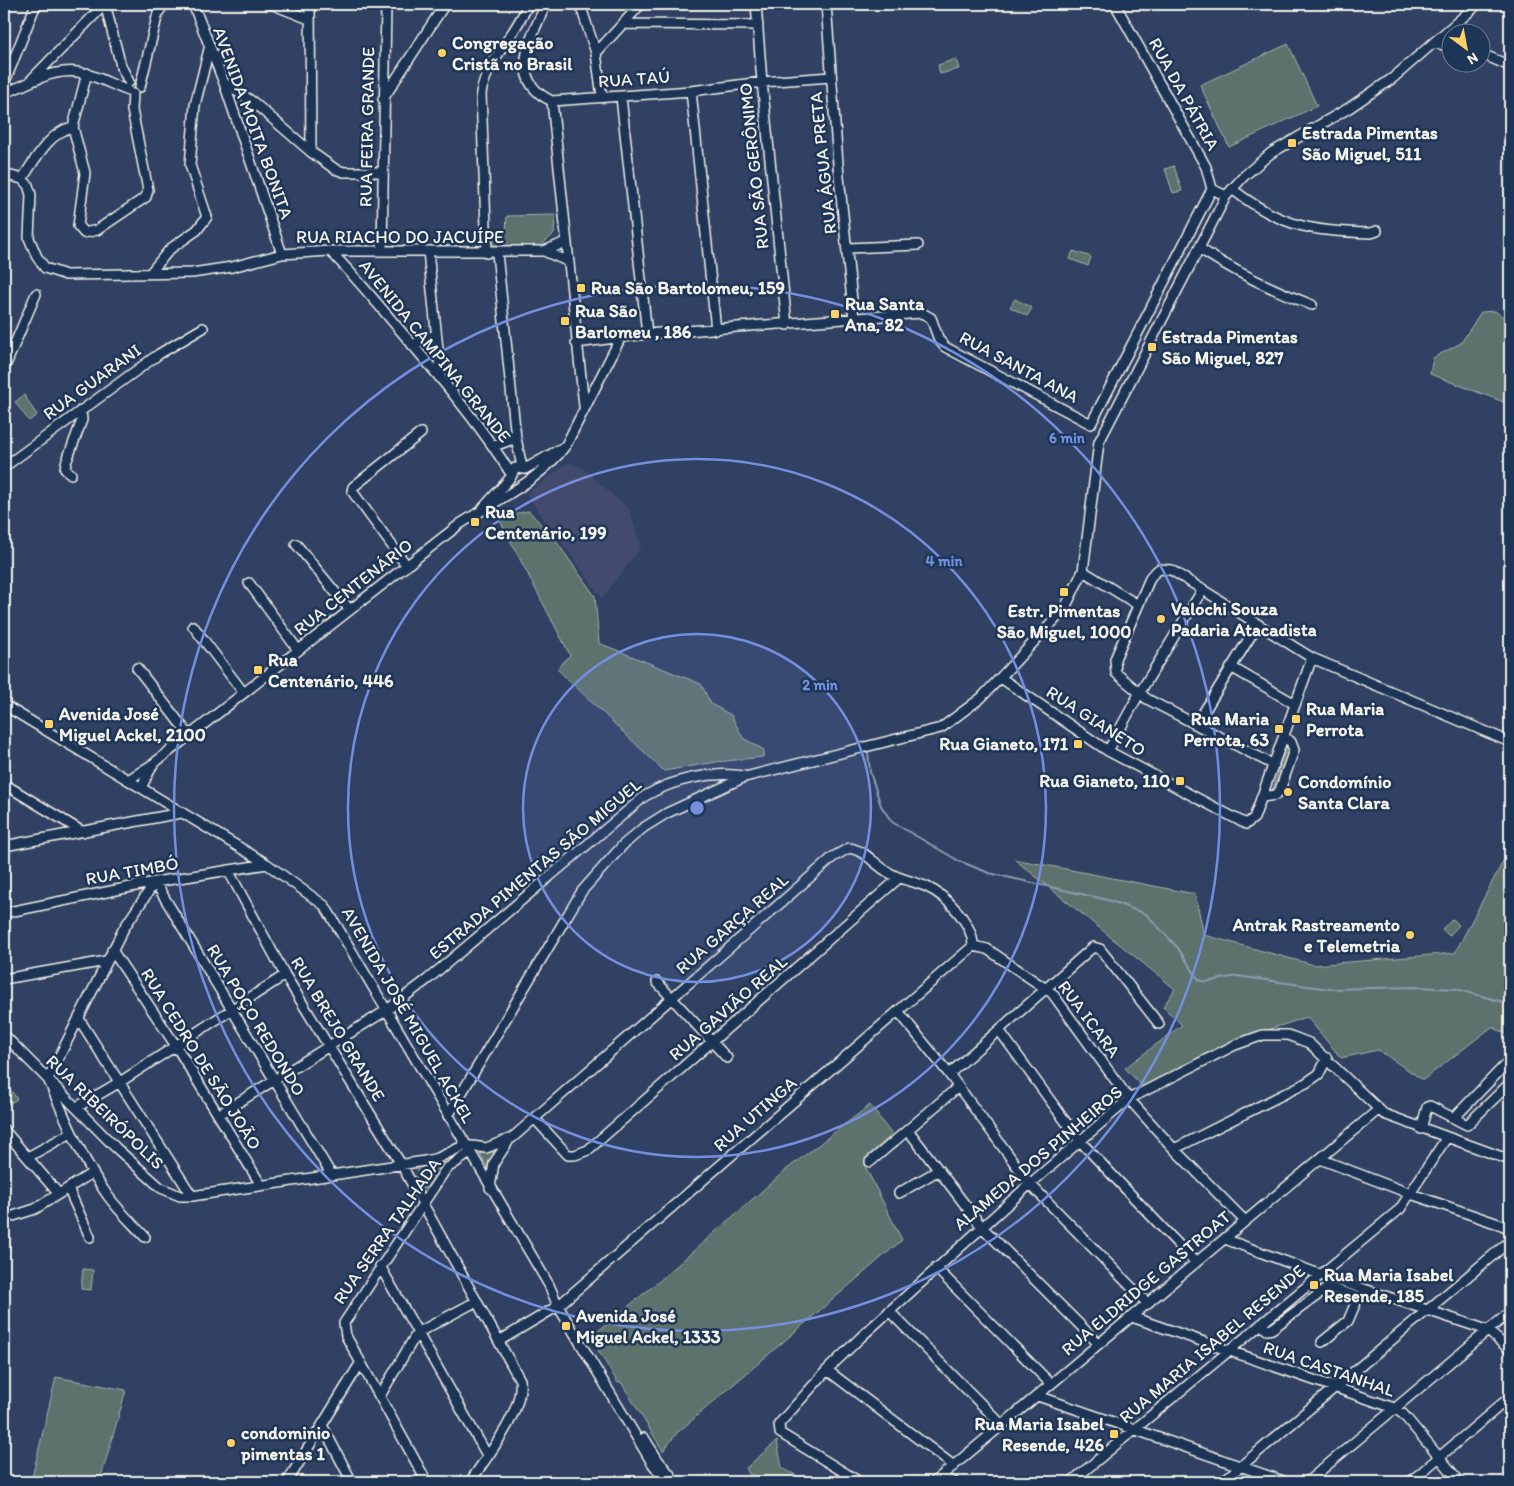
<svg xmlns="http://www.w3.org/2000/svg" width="1514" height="1486" font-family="Itim,sans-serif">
	<rect width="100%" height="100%" fill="#304163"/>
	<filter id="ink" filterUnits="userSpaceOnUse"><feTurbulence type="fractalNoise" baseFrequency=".02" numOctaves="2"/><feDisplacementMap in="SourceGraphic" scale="10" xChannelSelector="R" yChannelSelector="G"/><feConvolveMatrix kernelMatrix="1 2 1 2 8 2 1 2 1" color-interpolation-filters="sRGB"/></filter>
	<g filter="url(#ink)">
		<!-- built -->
		<path fill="#424c6e" d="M 568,463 L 580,466 L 629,509 L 641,547 L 602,598 L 526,494 Z"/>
		<!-- green -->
		<path fill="#5d726d" stroke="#a8b2aa" d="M 1288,44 L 1317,106 L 1229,147 L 1200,85 Z
			M 956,59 L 959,69 L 940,74 L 938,65 Z
			M 1174,166 L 1182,191 L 1173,193 L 1165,169 Z
			M 555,215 L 554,234 L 539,247 L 492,246 L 492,242 L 499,234 L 506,231 L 507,216 Z
			M 1073,251 L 1091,257 L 1088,266 L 1070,259 Z
			M 1015,299 L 1032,308 L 1027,316 L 1010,307 Z
			M 1495,311 L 1510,322 L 1509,404 L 1430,374 L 1433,358 L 1461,343 L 1481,312 Z
			M 24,395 L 37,415 L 29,421 L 15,402 Z
			M 529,511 L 556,541 L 595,596 L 599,643 L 701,684 L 711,704 L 731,715 L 743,738 L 764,750 L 763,757 L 716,762 L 664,771 L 557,669 L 570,655 L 498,517 Z
			M 1288,743 L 1291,747 L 1277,791 L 1271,794 Z
			M 1510,848 L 1510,1036 L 1492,1027 L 1423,1080 L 1378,1050 L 1341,1058 L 1307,1017 L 1228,1043 L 1143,1087 L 1125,1068 L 1182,1025 L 1163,1007 L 1175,989 L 1014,859 L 1195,894 L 1204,935 L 1314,965 L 1455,953 Z
			M 1453,919 L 1459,925 L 1449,936 L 1442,929 Z
			M 4,1081 L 17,1099 L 4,1107 Z
			M 870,1105 L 892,1135 L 864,1159 L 866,1168 L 902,1240 L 677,1433 L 663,1451 L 621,1382 L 618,1383 L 592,1340 L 592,1336 L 658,1282 L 787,1169 Z
			M 496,1152 L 490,1168 L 488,1168 L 480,1153 Z
			M 443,1161 L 445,1165 L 429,1187 L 422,1189 L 417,1180 L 417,1168 Z
			M 83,1269 L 93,1270 L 91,1290 L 81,1289 Z
			M 56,1377 L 126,1390 L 101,1477 L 101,1482 L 31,1482 Z
			M 777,1441 L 782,1468 L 796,1475 L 798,1482 L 765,1482 L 763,1478 L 749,1474 L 746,1468 Z"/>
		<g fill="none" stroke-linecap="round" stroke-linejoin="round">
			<!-- stream -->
			<path stroke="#899eaf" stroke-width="2" d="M 868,753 L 870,772 L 881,806 L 892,822 L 959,861 L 989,873 L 1108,900 L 1146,914 L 1178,948 L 1199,980 L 1206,982 L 1237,976 L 1329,989 L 1417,987 L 1456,989 L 1510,1004"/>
			<!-- minor casing -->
			<g stroke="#f4f1e8" stroke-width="12">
				<path id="minor" d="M 105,4 L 121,66 L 129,82
					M 193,4 L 224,83 L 282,254
					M 271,4 L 309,19
					M 310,4 L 311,152
					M 546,4 C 531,38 506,80 552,101 L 691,91 L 762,82 L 831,77
					M 580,4 L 596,53 L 602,97
					M 756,4 L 762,82 L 787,325
					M 826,4 L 839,177 L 854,319
					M 1115,4 L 1206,167 L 1212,189 L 1226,196
					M 623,24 L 758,25
					M 1434,42 L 1452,48
					M 596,53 L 641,4
					M 1482,54 L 1510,66
					M 87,73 L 73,127 L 85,173 L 78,226 L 84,233 L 97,230 L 146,197 L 148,190 L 132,110 L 133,94
					M 31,80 L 105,4
					M 224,83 L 253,102 L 311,152 L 335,169 L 344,172 L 382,172
					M 4,84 L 36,4
					M 140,87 L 158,13 L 164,4
					M 691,91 L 716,330
					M 4,92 C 16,90 28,82 40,78 C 78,63 94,77 128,91
					M 621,97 L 647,334
					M 383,99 L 445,4
					M 552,101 L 584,406
					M 4,174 L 22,179 L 28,185 L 31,195 L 29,238 L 37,257 L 45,268 L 66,275 L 192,273 L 232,267 L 282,254 L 330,251 L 544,251 L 567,261
					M 22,179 C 35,160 49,132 73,127
					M 1232,189 C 1281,227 1310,231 1371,233 L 1377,231
					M 848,248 L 918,245
					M 1199,248 C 1234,272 1271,289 1312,305
					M 330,251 C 359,280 384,312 411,343 C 446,385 482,427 511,474
					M 382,251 L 386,4
					M 428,251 L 441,379
					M 544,251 L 566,242
					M 487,253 L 481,93 C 488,58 516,35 528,4
					M 497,253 L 516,438 L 522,467
					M 151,272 L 170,249 L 197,230 L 207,217 L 190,165 L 195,105 L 209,49
					M 576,343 L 647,334 L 922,313 L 931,318 L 939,340 L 945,347 L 1091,424
					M 412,345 L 436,334
					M 4,369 L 36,294
					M 1091,424 L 1212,189
					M 494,446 L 516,438
					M 4,467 L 159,354 L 203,328
					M 71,474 L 65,469 L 66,463 L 82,420 L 81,410
					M 483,508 L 511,477 L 515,468 L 525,469 L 564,447
					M 296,544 L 349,609
					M 407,566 L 352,491 L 353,487 L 421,433
					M 1083,571 L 1138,605
					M 249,583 L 298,650
					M 193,626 L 243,692
					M 1231,667 L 1295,704
					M 137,668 L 189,735
					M 1001,678 L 1108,751 L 1246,824 L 1254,818 L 1312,658
					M 4,705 L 267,864 L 325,906 L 549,1285 L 558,1306 L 652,1463 L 667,1482
					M 1197,723 L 1258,624
					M 1108,751 L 1139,694 L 1203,589
					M 1274,765 L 1147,699 L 1116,673 L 1115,659 L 1151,576 L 1159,569 L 1171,570 L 1312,658 L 1510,742
					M 128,780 L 153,764 L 460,524 C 495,501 541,480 566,445 L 620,339
					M 4,784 L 83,832
					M 141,788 L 153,764
					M 1262,797 L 1276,795 L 1280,790 L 1294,750 L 1291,742 L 1284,737
					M 4,846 L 181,813
					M 228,870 L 285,975 L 401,1164 L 520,1380 C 524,1412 487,1456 470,1482
					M 155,882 L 331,1174
					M 4,913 L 155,882 L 267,864
					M 973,946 L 987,949 L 1052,993 L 1129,1099 L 1174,1149 L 1245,1221
					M 112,950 L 176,1046 L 261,1185
					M 4,979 L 106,961
					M 657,982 L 727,1058
					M 898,1011 L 949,1074 L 1030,1184 L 1148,1304
					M 79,1019 L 192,1196
					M 999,1030 L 1079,1140 L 1196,1263
					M 4,1035 L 116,1148 L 161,1188 L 180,1196 L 192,1196 L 425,1161 L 438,1158 L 465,1145 L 486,1148 L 512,1138 L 833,857 L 849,848 C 865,850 874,864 888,872 C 900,880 914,881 927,887 C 947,896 973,924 973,946
					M 949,1074 L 1093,947 L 1100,949 L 1159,1024
					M 77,1107 L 120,1082 L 285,975
					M 218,1115 L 387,1010 L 428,979 L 645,796 C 674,779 711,771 744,776
					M 448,1116 L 582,891 L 623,845 L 643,828 L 667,813 L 745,777 L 941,728 L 981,698 L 1064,610 L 1083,571 L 1099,442 L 1226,196 L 1244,176 L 1271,153 L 1349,108 L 1393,78 L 1478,4
					M 1454,1118 L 1510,1060
					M 535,1119 L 568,1155 L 575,1155 L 588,1150 L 899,878
					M 1421,1129 L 1427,1107 L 1430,1106 L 1467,1125 L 1510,1083
					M 4,1130 L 58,1193
					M 908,1130 L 982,1227 L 1099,1344
					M 1174,1149 L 1306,1083 L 1319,1074 L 1327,1058
					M 28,1157 L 71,1133
					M 1320,1159 L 1411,1194 L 1510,1228
					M 870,1162 L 958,1087
					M 68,1188 L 90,1237
					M 490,1188 L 494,1163 L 508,1142
					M 899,1193 L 939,1170
					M 4,1219 L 35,1209 L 92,1173
					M 145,1237 C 133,1224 119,1211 108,1196 C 82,1160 66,1120 48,1079 L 124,928 L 155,882
					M 1225,1239 L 1319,1274 L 1487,1330 L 1510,1350
					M 380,1266 L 487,1455
					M 936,1268 L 1051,1384
					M 889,1311 L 1002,1425
					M 1132,1317 L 1394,1408 L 1403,1414 L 1460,1482
					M 1261,1324 L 1267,1330 L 1272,1329 L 1326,1289 L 1330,1288 L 1355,1296 L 1357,1300 L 1348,1321 L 1322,1342
					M 499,1341 L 558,1306 L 973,946
					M 827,1370 L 954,1466
					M 380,1396 L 417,1333 L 477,1301
					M 1038,1396 L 1286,1482
					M 322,1425 L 352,1482
					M 644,1438 L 658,1460 L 676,1482
					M 940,1478 L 954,1482
					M 287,1482 L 361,1362
					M 427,1482 L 346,1336 L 344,1323 L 446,1169 L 470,1153
					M 860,1482 L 780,1433 L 779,1424 L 827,1370 L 861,1337 L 1030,1184 L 1129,1099 L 1235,1045 L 1263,1035 L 1288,1035 L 1309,1043 L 1384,1114 L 1510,1160
					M 934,1482 L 1378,1110
					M 1071,1482 L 1400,1209 L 1447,1137
					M 1222,1482 L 1510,1241
					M 1307,1482 L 1510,1312
					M 1410,1482 L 1510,1397
					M 1508,1482 L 1510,1480"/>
			</g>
			<!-- minor -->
			<use href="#minor" stroke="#1d3557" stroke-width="9"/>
		</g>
	</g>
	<!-- distance rings -->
	<circle cx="697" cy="808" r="174" fill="#738fde" fill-opacity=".12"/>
	<g fill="none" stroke="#738fde" stroke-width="2.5">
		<circle cx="697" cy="808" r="174"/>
		<circle cx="697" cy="808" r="349"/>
		<circle cx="697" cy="808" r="523"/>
	</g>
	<!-- markers -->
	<g fill="#ffd166" stroke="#1d3557" stroke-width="2">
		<circle cx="442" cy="53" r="5"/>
		<rect x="1287" y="138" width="10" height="10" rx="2.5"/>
		<rect x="576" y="283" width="10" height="10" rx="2.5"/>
		<rect x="830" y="309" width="10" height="10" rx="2.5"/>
		<rect x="560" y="316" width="10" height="10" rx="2.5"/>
		<rect x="1147" y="342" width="10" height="10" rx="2.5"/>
		<rect x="470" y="517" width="10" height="10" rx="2.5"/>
		<rect x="1059" y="587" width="10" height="10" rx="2.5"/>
		<circle cx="1161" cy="619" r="5"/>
		<rect x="253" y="665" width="10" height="10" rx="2.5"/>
		<rect x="1291" y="714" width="10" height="10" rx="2.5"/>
		<rect x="44" y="719" width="10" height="10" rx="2.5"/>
		<rect x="1274" y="724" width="10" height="10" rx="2.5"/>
		<rect x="1073" y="739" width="10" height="10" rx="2.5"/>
		<rect x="1175" y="776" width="10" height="10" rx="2.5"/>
		<circle cx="1288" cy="792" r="5"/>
		<circle cx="1410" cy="935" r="5"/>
		<rect x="1309" y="1280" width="10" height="10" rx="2.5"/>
		<rect x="561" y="1321" width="10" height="10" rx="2.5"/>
		<rect x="1109" y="1429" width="10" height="10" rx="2.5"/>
		<circle cx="231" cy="1443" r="5"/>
	</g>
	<g text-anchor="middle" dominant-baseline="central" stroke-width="5" stroke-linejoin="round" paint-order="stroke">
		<!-- poi labels -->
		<g font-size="18" font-weight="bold" fill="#f4f1e8" stroke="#1d3557" text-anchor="start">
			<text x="452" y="43">Congregação<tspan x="452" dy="21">Cristã no Brasil</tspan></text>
			<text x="1302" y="133">Estrada Pimentas<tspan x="1302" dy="21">São Miguel, 511</tspan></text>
			<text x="591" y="288">Rua São Bartolomeu, 159</text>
			<text x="845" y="304">Rua Santa<tspan x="845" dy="21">Ana, 82</tspan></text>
			<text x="575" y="311">Rua São<tspan x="575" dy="21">Barlomeu , 186</tspan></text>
			<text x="1162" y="337">Estrada Pimentas<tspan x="1162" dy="21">São Miguel, 827</tspan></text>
			<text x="485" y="512">Rua<tspan x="485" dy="21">Centenário, 199</tspan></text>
			<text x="1171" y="609">Valochi Souza<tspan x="1171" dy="21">Padaria Atacadista</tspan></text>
			<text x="1064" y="611" text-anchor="middle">Estr. Pimentas<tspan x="1064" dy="21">São Miguel, 1000</tspan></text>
			<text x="268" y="660">Rua<tspan x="268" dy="21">Centenário, 446</tspan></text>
			<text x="1306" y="709">Rua Maria<tspan x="1306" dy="21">Perrota</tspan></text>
			<text x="59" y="714">Avenida José<tspan x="59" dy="21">Miguel Ackel, 2100</tspan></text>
			<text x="1269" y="719" text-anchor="end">Rua Maria<tspan x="1269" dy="21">Perrota, 63</tspan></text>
			<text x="1068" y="744" text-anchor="end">Rua Gianeto, 171</text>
			<text x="1170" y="781" text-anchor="end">Rua Gianeto, 110</text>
			<text x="1298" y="782">Condomínio<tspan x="1298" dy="21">Santa Clara</tspan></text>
			<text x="1400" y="925" text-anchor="end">Antrak Rastreamento<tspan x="1400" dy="21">e Telemetria</tspan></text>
			<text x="1324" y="1275">Rua Maria Isabel<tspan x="1324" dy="21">Resende, 185</tspan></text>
			<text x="576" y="1316">Avenida José<tspan x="576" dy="21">Miguel Ackel, 1333</tspan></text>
			<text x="1104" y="1424" text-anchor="end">Rua Maria Isabel<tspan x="1104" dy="21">Resende, 426</tspan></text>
			<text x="241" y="1433">condominio<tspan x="241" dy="21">pimentas 1</tspan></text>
		</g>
		<!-- street labels -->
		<g font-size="18" fill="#f4f1e8" stroke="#1d3557">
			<text transform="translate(634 79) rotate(-4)">RUA TAÚ</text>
			<text transform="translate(1184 94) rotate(61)">RUA DA PÁTRIA</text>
			<text transform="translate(253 123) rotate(70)">AVENIDA MOITA BONITA</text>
			<text transform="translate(367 127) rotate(-89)">RUA FEIRA GRANDE</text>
			<text transform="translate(823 163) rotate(-96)">RUA ÁGUA PRETA</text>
			<text transform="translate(754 166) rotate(-96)">RUA SÃO GERÔNIMO</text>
			<text x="400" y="237">RUA RIACHO DO JACUÍPE</text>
			<text transform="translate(435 351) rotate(51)">AVENIDA CAMPINA GRANDE</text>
			<text transform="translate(1019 367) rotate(28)">RUA SANTA ANA</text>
			<text transform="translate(92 382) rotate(-36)">RUA GUARANI</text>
			<text transform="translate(353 587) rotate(-38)">RUA CENTENÁRIO</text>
			<text transform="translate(1096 721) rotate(33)">RUA GIANETO</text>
			<text transform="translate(535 869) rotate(-40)">ESTRADA PIMENTAS SÃO MIGUEL</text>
			<text transform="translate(132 871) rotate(-10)">RUA TIMBÓ</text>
			<text transform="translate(732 924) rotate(-41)">RUA GARÇA REAL</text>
			<text transform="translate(728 1008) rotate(-41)">RUA GAVIÃO REAL</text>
			<text transform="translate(408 1015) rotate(60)">AVENIDA JOSÉ MIGUEL ACKEL</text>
			<text transform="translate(1089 1019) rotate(53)">RUA ICARA</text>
			<text transform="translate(256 1020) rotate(59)">RUA POÇO REDONDO</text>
			<text transform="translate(338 1029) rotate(59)">RUA BREJO GRANDE</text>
			<text transform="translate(201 1059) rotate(58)">RUA CEDRO DE SÃO JOÃO</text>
			<text transform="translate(105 1112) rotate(44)">RUA RIBEIRÓPOLIS</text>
			<text transform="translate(755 1114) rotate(-41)">RUA UTINGA</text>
			<text transform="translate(1038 1158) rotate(-40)">ALAMEDA DOS PINHEIROS</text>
			<text transform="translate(387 1231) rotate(-55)">RUA SERRA TALHADA</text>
			<text transform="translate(1146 1283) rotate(-40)">RUA ELDRIDGE GASTROAT</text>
			<text transform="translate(1212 1344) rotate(-40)">RUA MARIA ISABEL RESENDE</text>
			<text transform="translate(1329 1369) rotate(19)">RUA CASTANHAL</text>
		</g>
	</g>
	<circle cx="697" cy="808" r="8" fill="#738fde" stroke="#1d3557" stroke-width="2.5"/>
	<g font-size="15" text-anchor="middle" font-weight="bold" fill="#738fde" stroke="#1d3557" stroke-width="5" stroke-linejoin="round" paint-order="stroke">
		<text x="1067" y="443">6 min</text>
		<text x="944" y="566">4 min</text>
		<text x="820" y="690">2 min</text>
	</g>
	<!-- margin -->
	<rect width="1514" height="1486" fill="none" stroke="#1d3557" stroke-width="20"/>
	<rect x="10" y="10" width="1494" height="1466" fill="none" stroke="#f4f1e8" stroke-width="2" filter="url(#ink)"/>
	<!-- north arrow -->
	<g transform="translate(1466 48) rotate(148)"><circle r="24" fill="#1d3557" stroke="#738091"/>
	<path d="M0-4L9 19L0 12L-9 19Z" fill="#ffd166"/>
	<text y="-8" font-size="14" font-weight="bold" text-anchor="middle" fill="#f4f1e8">N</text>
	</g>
</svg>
